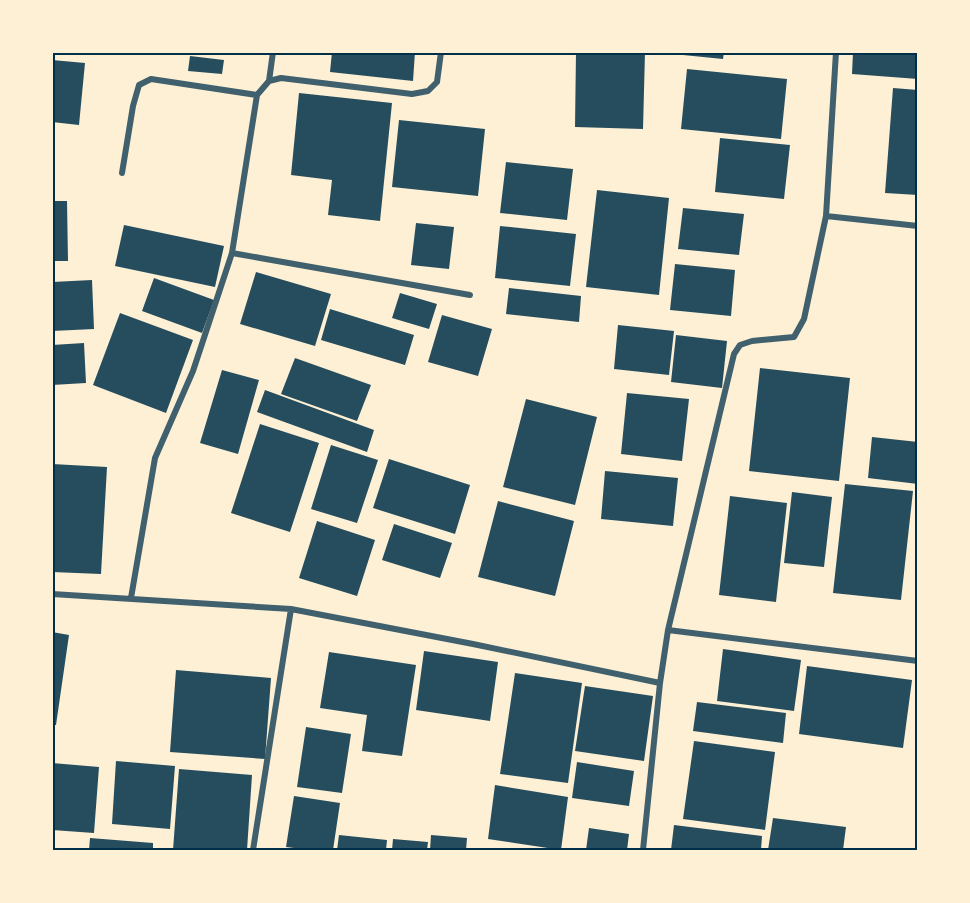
<svg xmlns="http://www.w3.org/2000/svg" width="970" height="903" font-family="Raleway,sans-serif">
	<rect width="100%" height="100%" fill="#fdf0d5"/>
	<!-- building -->
	<path fill="#264d5e" d="M 332,52 L 415,52 L 413,81 L 330,72 Z
		M 576,52 L 645,52 L 643,129 L 575,127 Z
		M 673,52 L 724,52 L 723,59 L 673,54 Z
		M 853,52 L 918,52 L 918,79 L 852,74 Z
		M 190,56 L 224,60 L 222,74 L 188,71 Z
		M 52,60 L 85,63 L 79,125 L 52,122 Z
		M 687,69 L 787,79 L 781,139 L 681,129 Z
		M 893,88 L 918,90 L 918,195 L 885,193 Z
		M 299,93 L 392,103 L 380,221 L 328,215 L 332,180 L 291,175 Z
		M 399,120 L 485,129 L 478,196 L 392,187 Z
		M 720,138 L 790,145 L 784,199 L 715,192 Z
		M 506,162 L 573,169 L 567,220 L 500,213 Z
		M 597,190 L 669,198 L 659,295 L 586,287 Z
		M 52,201 L 67,201 L 68,261 L 52,261 Z
		M 683,208 L 744,214 L 739,255 L 678,249 Z
		M 416,223 L 454,227 L 449,269 L 411,265 Z
		M 124,225 L 224,246 L 215,287 L 115,266 Z
		M 500,226 L 576,234 L 570,286 L 495,278 Z
		M 675,264 L 735,270 L 731,316 L 670,310 Z
		M 256,272 L 331,294 L 315,346 L 240,324 Z
		M 154,278 L 214,300 L 202,333 L 142,311 Z
		M 92,280 L 94,329 L 52,331 L 52,282 Z
		M 509,288 L 581,296 L 579,322 L 506,314 Z
		M 400,293 L 437,304 L 429,329 L 392,318 Z
		M 330,309 L 414,335 L 405,365 L 321,340 Z
		M 120,313 L 193,340 L 166,413 L 93,385 Z
		M 442,315 L 492,329 L 478,376 L 428,362 Z
		M 618,325 L 674,331 L 669,375 L 614,369 Z
		M 676,335 L 727,341 L 722,388 L 671,382 Z
		M 84,343 L 86,383 L 52,385 L 52,345 Z
		M 295,358 L 371,385 L 357,421 L 281,394 Z
		M 760,368 L 850,378 L 839,481 L 749,471 Z
		M 222,370 L 259,380 L 238,454 L 200,443 Z
		M 265,390 L 374,430 L 367,452 L 257,412 Z
		M 627,393 L 689,399 L 682,461 L 621,454 Z
		M 526,399 L 597,417 L 575,505 L 503,487 Z
		M 260,424 L 319,443 L 290,532 L 231,513 Z
		M 872,437 L 918,442 L 918,484 L 868,478 Z
		M 331,445 L 378,460 L 357,523 L 311,509 Z
		M 389,459 L 470,485 L 455,534 L 373,508 Z
		M 52,464 L 107,467 L 101,574 L 52,572 Z
		M 605,471 L 678,478 L 673,526 L 601,519 Z
		M 845,484 L 913,491 L 901,600 L 833,593 Z
		M 792,492 L 832,497 L 824,567 L 784,563 Z
		M 730,496 L 787,503 L 776,602 L 719,595 Z
		M 498,501 L 574,521 L 555,596 L 478,577 Z
		M 317,521 L 375,540 L 357,596 L 299,578 Z
		M 394,524 L 452,543 L 440,578 L 382,560 Z
		M 52,632 L 69,635 L 56,725 L 52,725 Z
		M 723,649 L 801,660 L 794,711 L 717,701 Z
		M 424,651 L 498,662 L 490,721 L 416,710 Z
		M 329,652 L 416,665 L 402,756 L 362,751 L 367,715 L 320,708 Z
		M 807,666 L 912,680 L 903,748 L 799,734 Z
		M 176,670 L 271,678 L 265,759 L 170,752 Z
		M 515,673 L 582,683 L 568,783 L 500,774 Z
		M 585,686 L 653,696 L 644,761 L 575,751 Z
		M 697,702 L 786,713 L 783,743 L 693,731 Z
		M 306,727 L 351,734 L 342,793 L 297,787 Z
		M 694,741 L 775,752 L 765,830 L 683,819 Z
		M 116,761 L 175,766 L 170,829 L 112,824 Z
		M 577,762 L 634,771 L 629,806 L 572,798 Z
		M 52,763 L 99,767 L 94,833 L 52,830 Z
		M 179,769 L 252,775 L 247,850 L 173,850 Z
		M 495,785 L 568,797 L 561,850 L 488,839 Z
		M 294,796 L 340,803 L 333,850 L 310,850 L 286,847 Z
		M 773,818 L 846,827 L 843,850 L 768,850 Z
		M 674,825 L 762,836 L 761,850 L 671,850 Z
		M 589,828 L 629,834 L 627,850 L 586,850 Z
		M 339,835 L 387,840 L 386,850 L 337,850 Z
		M 431,835 L 467,838 L 466,850 L 430,850 Z
		M 90,838 L 153,843 L 153,850 L 89,850 Z
		M 393,839 L 428,842 L 427,850 L 392,850 Z"/>
	<g fill="none" stroke-linecap="round" stroke-linejoin="round">
		<!-- minor -->
		<path stroke="#3f606c" stroke-width="6" d="M 269,81 L 273,52
			M 122,173 L 133,106 L 139,85 L 151,79 L 257,95
			M 826,216 L 918,226
			M 232,253 L 470,295
			M 52,594 L 291,609 L 473,644 L 660,683
			M 131,598 L 155,458 L 193,371 L 232,253 L 257,95 L 269,81 L 281,78 L 412,94 L 428,91 L 437,82 L 441,52
			M 668,630 L 918,661
			M 253,850 L 291,609
			M 643,850 L 660,683 L 668,630 L 734,354 L 740,345 L 752,341 L 794,337 L 804,319 L 826,216 L 836,52"/>
	</g>
	<!-- border -->
	<rect width="970" height="903" fill="none" stroke="#fdf0d5" stroke-width="108"/>
	<rect x="54" y="54" width="862" height="795" fill="none" stroke="#003049" stroke-width="2"/>
</svg>
